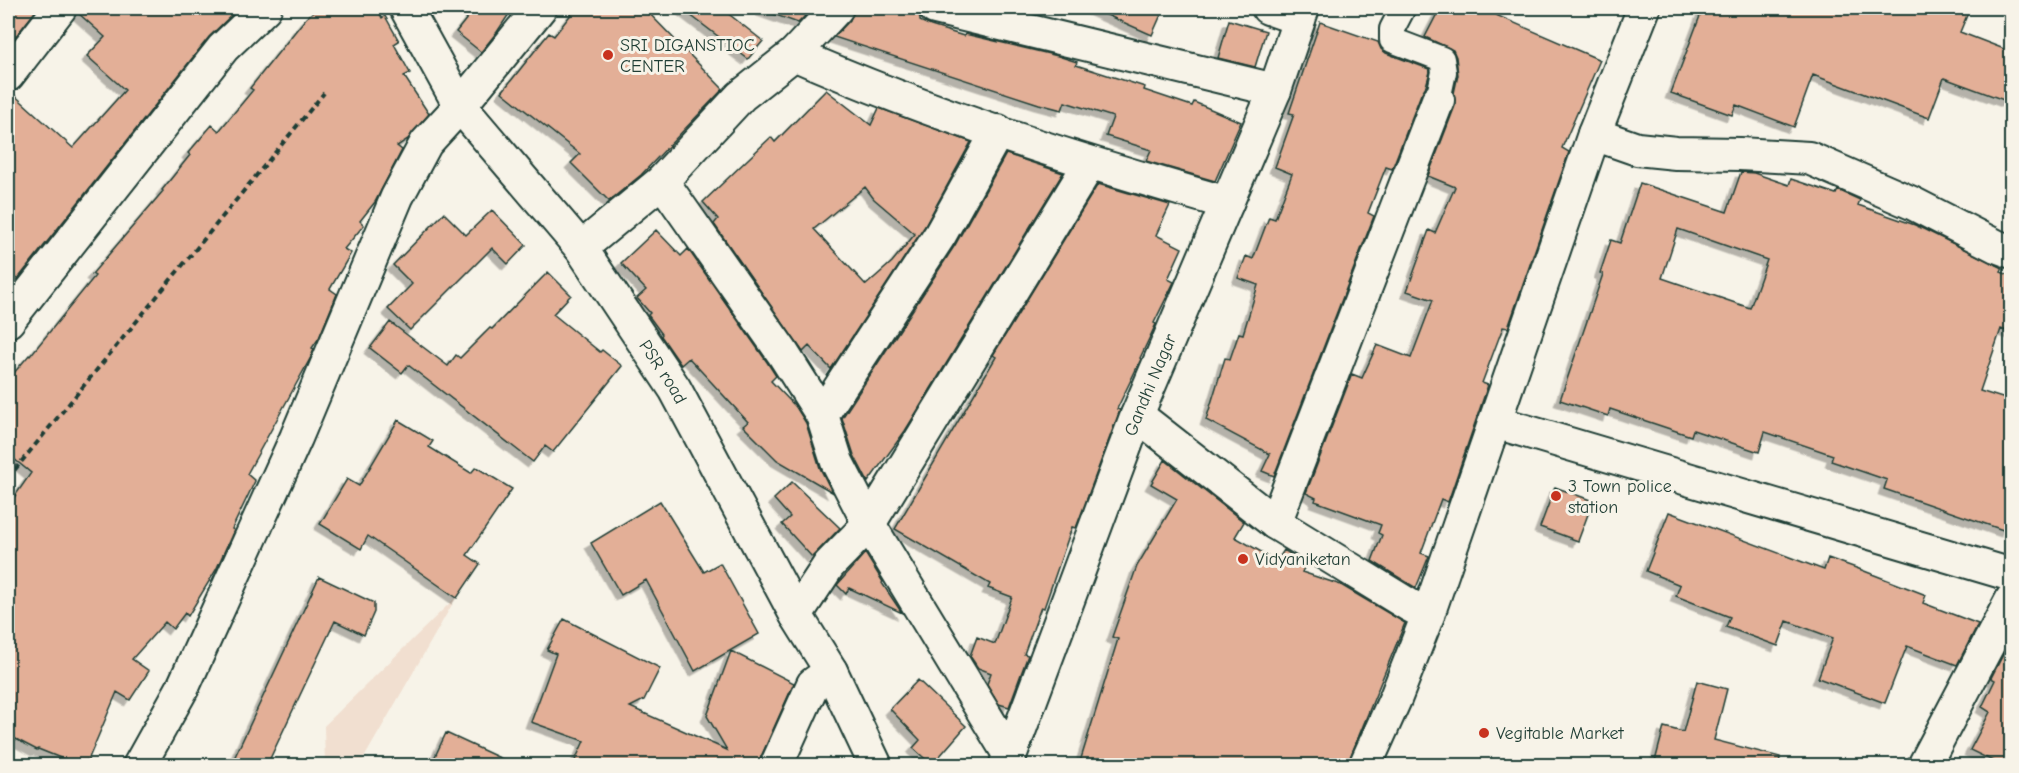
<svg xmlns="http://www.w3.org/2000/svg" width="2019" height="773" font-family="'Comic Neue',sans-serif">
	<defs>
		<filter id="shadow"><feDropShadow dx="-5.5" dy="5.5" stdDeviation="0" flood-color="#0004"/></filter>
	</defs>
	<rect width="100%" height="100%" fill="#f7f3e8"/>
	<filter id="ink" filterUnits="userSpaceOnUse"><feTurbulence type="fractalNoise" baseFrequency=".0167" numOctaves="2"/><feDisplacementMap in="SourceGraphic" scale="12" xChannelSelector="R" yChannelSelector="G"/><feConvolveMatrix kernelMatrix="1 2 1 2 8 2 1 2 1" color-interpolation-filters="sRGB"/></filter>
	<g filter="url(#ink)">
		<!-- built -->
		<path fill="#f1dfd0" d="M 457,596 L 360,765 L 325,765 L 324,726 Z"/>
		<!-- building -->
		<path fill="#e3af97" stroke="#1f3d34" stroke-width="1.5" fill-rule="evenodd" filter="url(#shadow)" d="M 8,8 L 38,8 L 8,46 Z
			M 78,8 L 239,8 L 209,37 L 17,280 L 8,271 L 8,93 L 11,92 L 73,148 L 125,90 L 87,56 L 105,37 L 77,12 Z
			M 318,8 L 377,8 L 382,18 L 385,16 L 399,41 L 394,44 L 410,73 L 404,76 L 429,114 L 408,139 L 397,146 L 402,150 L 375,202 L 360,221 L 364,225 L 344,249 L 351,253 L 330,289 L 337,294 L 319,338 L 312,348 L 314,349 L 311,357 L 247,474 L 255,481 L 232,529 L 234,530 L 216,570 L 188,616 L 185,613 L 173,629 L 165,622 L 132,659 L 149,671 L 130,700 L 117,692 L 86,765 L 78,765 L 38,749 L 37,750 L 8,735 L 8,506 L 31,473 L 8,454 L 8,380 L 29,355 L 30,356 L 95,276 L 92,274 L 163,191 L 162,190 L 190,155 L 188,153 L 212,125 L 219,131 L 253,90 L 250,88 L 306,18 Z
			M 475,8 L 513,8 L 497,32 L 481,52 L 456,32 Z
			M 576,8 L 644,8 L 723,89 L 641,175 L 609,201 L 571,163 L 580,154 L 502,92 L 549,33 L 554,36 Z
			M 681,8 L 721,8 L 763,41 L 748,59 Z
			M 763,8 L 813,8 L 798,23 L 762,10 Z
			M 854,8 L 900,8 L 918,13 L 920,18 L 920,21 L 931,26 L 964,36 L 965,34 L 1058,56 L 1077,62 L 1076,65 L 1145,87 L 1144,90 L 1192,106 L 1194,102 L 1241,122 L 1215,181 L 1177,170 L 1146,161 L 1151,150 L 1106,136 L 1113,117 L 1065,102 L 1062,110 L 1039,104 L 834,37 L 850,20 Z
			M 1091,8 L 1164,8 L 1152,35 Z
			M 1440,8 L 1480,8 L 1600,60 L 1562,148 L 1569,152 L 1508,328 L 1503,327 L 1482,383 L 1488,385 L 1448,502 L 1441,499 L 1421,553 L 1429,556 L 1416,588 L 1372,561 L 1382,535 L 1378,533 L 1381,525 L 1315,501 L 1316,498 L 1306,493 L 1352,374 L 1362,378 L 1377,345 L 1411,358 L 1433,300 L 1407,291 L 1429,230 L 1435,233 L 1455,187 L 1428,176 L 1455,106 L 1454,93 L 1458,75 L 1456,57 L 1453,50 L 1425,37 Z
			M 1703,8 L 1970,8 L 1960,32 L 2012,52 L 2012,103 L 1944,78 L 1929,118 L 1813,75 L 1794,127 L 1736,105 L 1732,115 L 1671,93 Z
			M 1229,20 L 1266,31 L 1255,67 L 1218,58 Z
			M 1320,22 L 1378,42 L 1381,49 L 1386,53 L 1429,69 L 1430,72 L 1426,86 L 1421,94 L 1392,169 L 1386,167 L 1368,213 L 1374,216 L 1274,476 L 1262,471 L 1270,454 L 1206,420 L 1225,358 L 1230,359 L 1239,333 L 1243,334 L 1258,285 L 1238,278 L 1246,256 L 1253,259 L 1269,217 L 1275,219 L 1292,174 L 1275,167 L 1294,114 L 1289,113 Z
			M 826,90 L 871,125 L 879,108 L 971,142 L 925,226 L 831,369 L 809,346 L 803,352 L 714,224 L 718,219 L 703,202 L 771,137 L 775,142 ZM 865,187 L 874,199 L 915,234 L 892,262 L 866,285 L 814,229 Z
			M 1006,154 L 1063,173 L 905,431 L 868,482 L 854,455 L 842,418 L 955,245 Z
			M 1741,172 L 1754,173 L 1789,185 L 1791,179 L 1836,194 L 1838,190 L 1860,200 L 1858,205 L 1915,225 L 2003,268 L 2001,272 L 2012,276 L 2012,333 L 2001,329 L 1980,391 L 2012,401 L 2012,514 L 2006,531 L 1884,489 L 1887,480 L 1831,461 L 1833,455 L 1765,432 L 1759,452 L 1693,430 L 1691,436 L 1610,409 L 1608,416 L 1560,400 L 1603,274 L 1600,273 L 1611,240 L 1620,243 L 1640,183 L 1727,212 ZM 1678,229 L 1767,260 L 1750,308 L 1662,278 Z
			M 1098,184 L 1170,205 L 1156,235 L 1182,248 L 1168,279 L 1174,282 L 1154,323 L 1156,324 L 1140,358 L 1141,359 L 1117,409 L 1120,410 L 1076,528 L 1072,527 L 1044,608 L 1041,607 L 1024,654 L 1028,655 L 1009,707 L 999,704 L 987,684 L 991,673 L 978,668 L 970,656 L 977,637 L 995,644 L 1012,597 L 988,588 L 990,584 L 895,529 L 996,357 L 993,355 Z
			M 492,210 L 526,245 L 508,264 L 492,248 L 410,330 L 388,309 L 412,284 L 393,265 L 444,213 L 466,235 Z
			M 656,230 L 681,256 L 688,249 L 767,362 L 776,376 L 771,381 L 796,407 L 806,423 L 820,468 L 832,492 L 777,460 L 743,426 L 748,422 L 689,358 L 681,365 L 661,336 L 662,334 L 648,315 L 650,313 L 637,298 L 646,290 L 621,263 Z
			M 548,272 L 571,295 L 553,314 L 600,352 L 602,350 L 622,366 L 553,452 L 545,446 L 533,462 L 408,365 L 402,373 L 370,348 L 390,322 L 448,366 L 456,355 L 460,358 L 490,328 L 492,329 Z
			M 398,420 L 433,441 L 429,447 L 471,473 L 476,467 L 512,489 L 467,555 L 480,564 L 457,598 L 368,536 L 361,549 L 320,524 L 347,479 L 359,486 Z
			M 1165,460 L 1244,522 L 1235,537 L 1277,561 L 1284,550 L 1306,564 L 1302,572 L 1341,585 L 1405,623 L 1347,765 L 1079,765 L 1118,639 L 1112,637 L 1137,566 L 1177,499 L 1151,484 Z
			M 792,482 L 840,528 L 812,557 L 782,524 L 790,517 L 774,499 Z
			M 1555,487 L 1593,501 L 1578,541 L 1540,527 Z
			M 660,501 L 704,572 L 720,563 L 759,634 L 695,671 L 646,580 L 621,595 L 591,543 Z
			M 1669,512 L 1824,570 L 1828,558 L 1859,569 L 1926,595 L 1923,603 L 1978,624 L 1957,665 L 1907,646 L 1885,703 L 1818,678 L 1833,638 L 1787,621 L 1778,646 L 1726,627 L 1730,617 L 1676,596 L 1680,585 L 1646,571 Z
			M 865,553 L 883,582 L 882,583 L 902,613 L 849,588 L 846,594 L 837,585 Z
			M 319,577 L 374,603 L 374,612 L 364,635 L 335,621 L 267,765 L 231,765 Z
			M 564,619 L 660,668 L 644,700 L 630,707 L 727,750 L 707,716 L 731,651 L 794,683 L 760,759 L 758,765 L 573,765 L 584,741 L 531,722 L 556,654 L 547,650 Z
			M 2007,647 L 2012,647 L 2012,765 L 2001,765 L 1970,750 L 1990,712 L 1982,707 L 1995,680 L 1991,678 Z
			M 918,680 L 966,726 L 932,765 L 913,748 L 920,740 L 890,709 Z
			M 1697,681 L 1727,689 L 1714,740 L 1780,757 L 1779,765 L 1654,765 L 1664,727 L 1683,732 Z
			M 446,733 L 515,765 L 431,765 Z"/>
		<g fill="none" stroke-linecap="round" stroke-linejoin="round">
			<!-- pedestrian casing -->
			<g stroke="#1f3d34" stroke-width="28">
				<path id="pedestrian" d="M 1403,8 L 1392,29 L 1392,40 L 1442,59 L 1444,72 L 1438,100"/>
			</g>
			<!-- minor casing -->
			<g stroke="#1f3d34" stroke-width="36">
				<g id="minor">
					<path id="s1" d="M 406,8 L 460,106 L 581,248 L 675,389 L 796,615 L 831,671 L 876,766"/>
					<path d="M 935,8 L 1275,90"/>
					<path d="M 1268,8 L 1299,19"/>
					<path d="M 794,54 C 934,116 1080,161 1227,203"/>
					<path d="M 8,75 L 60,8"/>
					<path d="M 1594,134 L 1637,149 L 1676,153 L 1740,154 L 1809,158 L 1912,203 L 1996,246 L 2012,252"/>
					<path d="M 662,181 L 782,352 L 822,415 L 837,462 L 869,524 L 1010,756"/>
					<path d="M 581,248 L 662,181 L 741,96 L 794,54 L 837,8"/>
					<path d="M 8,321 L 223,48 L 265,8"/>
					<path d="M 822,415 L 940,235 L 998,131"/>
					<path d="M 1137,415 L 1275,523 L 1409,605 L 1428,615"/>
					<path d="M 1495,422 L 2012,575"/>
					<path d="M 1275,523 L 1438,100"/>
					<path d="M 796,615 L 829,565 L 869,524 L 1090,163"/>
					<path d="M 139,766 L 183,687 L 296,438 L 397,197 L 426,143 L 460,106 L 540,8"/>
					<path d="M 776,766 L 813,684 L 831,671"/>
					<path id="s2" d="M 1005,766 L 1010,756 L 1137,415 L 1275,90 L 1303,8"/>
					<path d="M 1365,766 L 1396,697 L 1428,615 L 1594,134 L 1644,8"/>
					<path d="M 1924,766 L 2012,599"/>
				</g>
			</g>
			<!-- path -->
			<path stroke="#1f3d34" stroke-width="4" stroke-dasharray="6 4.5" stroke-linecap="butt" d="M 8,478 L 324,93"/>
			<!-- pedestrian -->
			<use href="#pedestrian" stroke="#f7f3e8" stroke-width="24"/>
			<!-- minor -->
			<use href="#minor" stroke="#f7f3e8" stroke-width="32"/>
		</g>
	</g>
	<!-- markers -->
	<g fill="#c8321e" stroke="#f7f3e8" stroke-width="2">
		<circle cx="608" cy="55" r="6"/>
		<circle cx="1556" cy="496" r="6"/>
		<circle cx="1243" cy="559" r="6"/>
		<circle cx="1484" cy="733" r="6"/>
	</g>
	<g text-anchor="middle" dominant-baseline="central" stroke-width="6" stroke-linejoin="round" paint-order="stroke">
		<!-- poi labels -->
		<g font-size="18" fill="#1f3d34" stroke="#f7f3e8" text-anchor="start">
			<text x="620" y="45">SRI DIGANSTIOC<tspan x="620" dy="21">CENTER</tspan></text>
			<text x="1568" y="486">3 Town police<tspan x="1568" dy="21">station</tspan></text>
			<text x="1255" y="559">Vidyaniketan</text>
			<text x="1496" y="733">Vegitable Market</text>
		</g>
		<!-- street labels -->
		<g font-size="18" fill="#1f3d34" stroke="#f7f3e8">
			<text stroke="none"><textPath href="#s1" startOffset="447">PSR road</textPath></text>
			<text stroke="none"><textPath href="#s2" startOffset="408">Gandhi Nagar</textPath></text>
		</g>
	</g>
	<!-- margin -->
	<rect width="2019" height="773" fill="none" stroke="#f7f3e8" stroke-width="30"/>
	<rect x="15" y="15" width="1989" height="743" fill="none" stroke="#1f3d34" stroke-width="2" filter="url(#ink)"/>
</svg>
